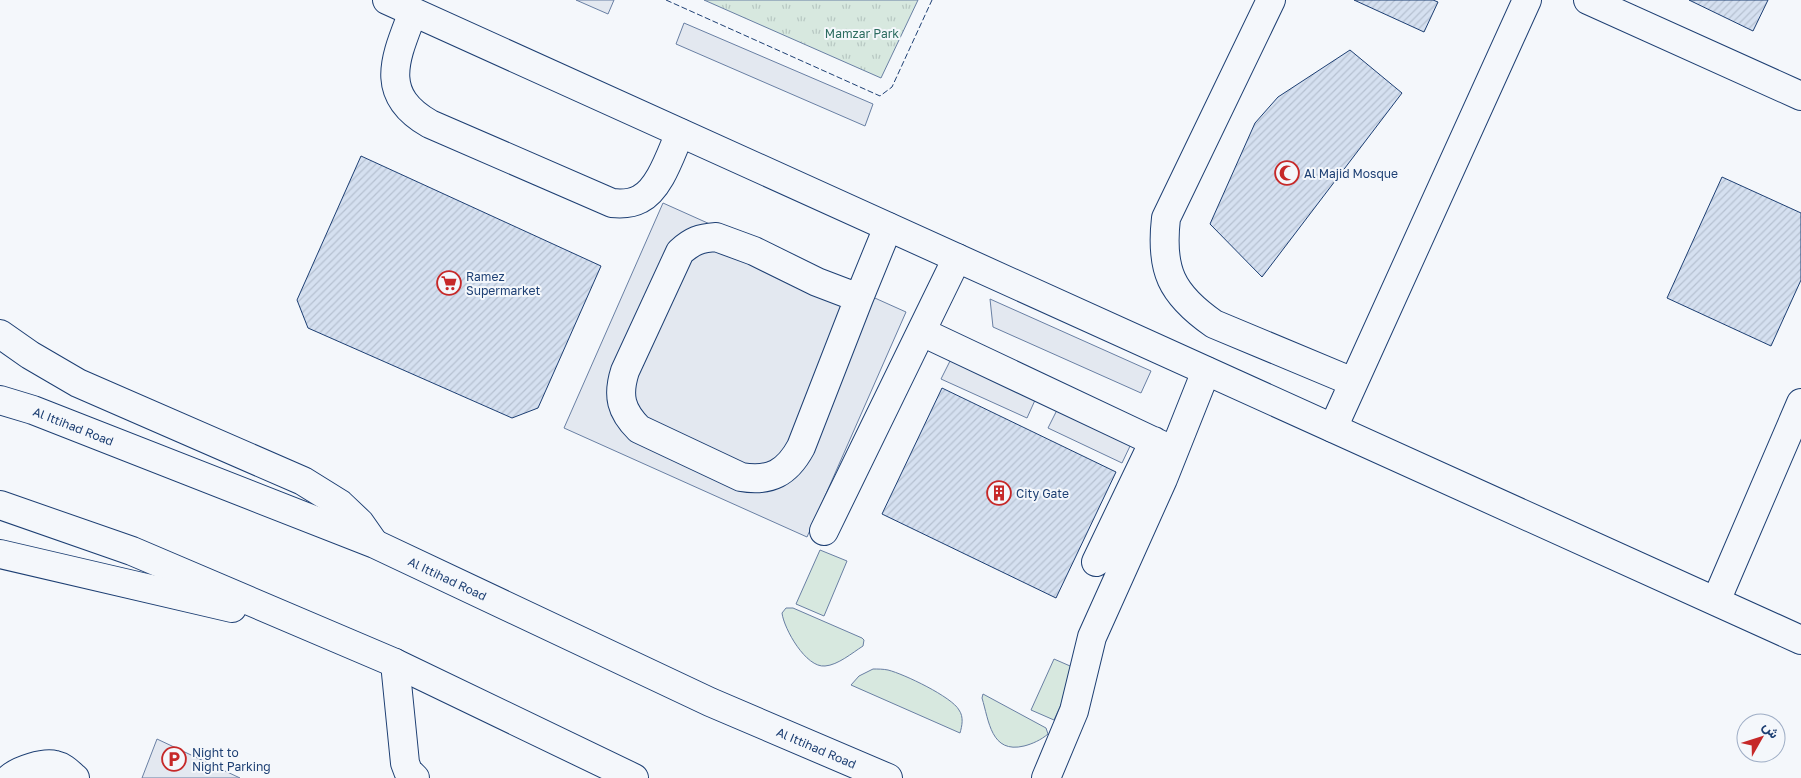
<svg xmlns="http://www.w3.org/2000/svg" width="1801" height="778" font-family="'Golos Text',Vazirmatn,sans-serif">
	<defs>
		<pattern id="park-tufts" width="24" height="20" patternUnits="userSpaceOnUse" patternTransform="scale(1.25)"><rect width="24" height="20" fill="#d7e8df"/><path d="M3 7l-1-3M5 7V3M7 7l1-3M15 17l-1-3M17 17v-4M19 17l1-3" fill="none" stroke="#b8c8c3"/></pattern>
		<pattern id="building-hatch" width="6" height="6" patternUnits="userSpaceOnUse" patternTransform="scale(1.25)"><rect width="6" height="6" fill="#d5e0f0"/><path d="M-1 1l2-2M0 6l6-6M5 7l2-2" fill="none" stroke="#b6c1d1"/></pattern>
	</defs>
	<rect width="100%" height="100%" fill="#f4f7fb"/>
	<!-- grass -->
	<path fill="#d7e8df" stroke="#687fa3" d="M 820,550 L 847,561 L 824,616 L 796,604 Z
		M 786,608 L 793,608 L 862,638 L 864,640 L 863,646 C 852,653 838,665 825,666 C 806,668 784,629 782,613 Z
		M 1054,659 L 1077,669 L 1054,720 L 1031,710 Z
		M 873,669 C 878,669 883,669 888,670 C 904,674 952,697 959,710 C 964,717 962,726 960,733 L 851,685 L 859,676 Z
		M 983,694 L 1046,728 L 1048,734 C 1041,740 1032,744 1024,746 C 991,754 989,721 982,698 Z"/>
	<!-- park -->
	<path fill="url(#park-tufts)" stroke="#687fa3" d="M 704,0 L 918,0 L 881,78 Z"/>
	<!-- parking -->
	<path fill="#e3e8f0" stroke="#687fa3" d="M 576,0 L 614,0 L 608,14 Z
		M 684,23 L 873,104 L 865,126 L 676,44 Z
		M 663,203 L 906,312 L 807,537 L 564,428 Z
		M 990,299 L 1151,371 L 1141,393 L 993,327 Z
		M 951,359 L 1036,398 L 1027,418 L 941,379 Z
		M 1058,408 L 1131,444 L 1122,463 L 1048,428 Z
		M 157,739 L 240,778 L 142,778 Z"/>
	<!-- building -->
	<path fill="url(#building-hatch)" stroke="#1d3f73" d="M 1354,0 L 1433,0 L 1438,2 L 1424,32 Z
		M 1689,0 L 1768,0 L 1753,31 Z
		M 1350,50 L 1402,93 L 1262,277 L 1210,224 L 1255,123 L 1278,97 Z
		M 361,156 L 601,266 L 538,408 L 512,418 L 308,328 L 297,300 Z
		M 1722,177 L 1801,213 L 1801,280 L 1771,346 L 1667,298 Z
		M 942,388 L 1116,472 L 1056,598 L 882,514 Z"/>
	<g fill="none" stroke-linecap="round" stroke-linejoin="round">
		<!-- minor casing -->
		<g stroke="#1d3f73" stroke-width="30">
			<path id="minor" d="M 1271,0 L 1166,218 C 1160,270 1171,294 1214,324 L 1353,382
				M 1588,0 L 1801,96
				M 413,12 C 396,57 377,94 430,124 L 612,203 C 622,204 631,204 640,199 C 660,189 671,153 680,133
				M 716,237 L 754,251 L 817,282 L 859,298 L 801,447 C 787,473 770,482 741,477 L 639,429 C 621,411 617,396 625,371 L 680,252 C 692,241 700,238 716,237 Z
				M 859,298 L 888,227
				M 922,332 L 1174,451
				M 1333,428 L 1527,0
				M 824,531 L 957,258
				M 1096,562 L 1154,441
				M 1716,601 L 1801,403
				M 395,663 L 405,763 L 408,771 L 415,778
				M 10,778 C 19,770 44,762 55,765 C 64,767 69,773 75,778
				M 1046,778 L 1074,711 L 1092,637 L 1163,479 L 1206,371"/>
		</g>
		<!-- major casing -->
		<g stroke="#1d3f73" stroke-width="30">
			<path id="major" d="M 387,0 L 1801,640"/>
		</g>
		<!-- highway casing -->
		<g stroke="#1d3f73" stroke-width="30">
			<g id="highway">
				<path d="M 0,334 L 30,355 L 78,383 L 303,481 L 340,504 L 360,523 L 374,543"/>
				<path id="s1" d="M 0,400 L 33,410 L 375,544 L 710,702 L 888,778"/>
				<path d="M 0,505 L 132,551 L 395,663 L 634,778"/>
				<path d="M 0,554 L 232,608"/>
			</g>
		</g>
		<!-- minor -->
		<use href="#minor" stroke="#f4f7fb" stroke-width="28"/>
		<!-- major -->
		<use href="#major" stroke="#f4f7fb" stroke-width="28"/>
		<!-- highway -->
		<use href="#highway" stroke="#f4f7fb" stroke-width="28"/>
		<!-- fence -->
		<path stroke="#1d3f73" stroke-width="1" stroke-dasharray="6 2.5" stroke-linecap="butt" d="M 666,0 L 880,96 L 892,87 L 932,0"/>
	</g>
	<!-- icons -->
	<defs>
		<g id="mosque-ring" transform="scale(1.25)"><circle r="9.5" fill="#f4f7fb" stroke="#c62828" stroke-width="1.5"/><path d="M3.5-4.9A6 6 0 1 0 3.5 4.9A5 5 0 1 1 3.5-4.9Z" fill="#c62828"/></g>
		<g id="supermarket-ring" transform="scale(1.25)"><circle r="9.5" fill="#f4f7fb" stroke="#c62828" stroke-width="1.5"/><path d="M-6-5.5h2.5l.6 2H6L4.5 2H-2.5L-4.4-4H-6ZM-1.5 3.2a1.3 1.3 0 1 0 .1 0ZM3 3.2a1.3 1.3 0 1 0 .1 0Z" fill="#c62828"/></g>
		<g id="building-ring" transform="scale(1.25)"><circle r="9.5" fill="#f4f7fb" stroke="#c62828" stroke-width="1.5"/><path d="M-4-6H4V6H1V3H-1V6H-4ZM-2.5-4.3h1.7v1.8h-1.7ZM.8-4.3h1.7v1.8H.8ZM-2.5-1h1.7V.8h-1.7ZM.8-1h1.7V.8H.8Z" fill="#c62828"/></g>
		<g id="parking-ring" transform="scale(1.25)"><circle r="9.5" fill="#f4f7fb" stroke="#c62828" stroke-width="1.5"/><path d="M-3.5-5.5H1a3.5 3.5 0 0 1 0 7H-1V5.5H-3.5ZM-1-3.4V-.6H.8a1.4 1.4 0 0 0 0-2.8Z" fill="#c62828"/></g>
	</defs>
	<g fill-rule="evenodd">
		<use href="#mosque-ring" x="1287" y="173"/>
		<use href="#supermarket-ring" x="449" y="283"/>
		<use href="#building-ring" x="999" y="493"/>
		<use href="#parking-ring" x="174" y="759"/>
	</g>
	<g text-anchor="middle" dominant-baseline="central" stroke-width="4" stroke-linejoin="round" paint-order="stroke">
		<!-- park labels -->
		<g font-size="12" fill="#2c6c60" stroke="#f4f7fb">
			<text x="862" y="33">Mamzar Park</text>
		</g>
		<!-- poi labels -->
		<g font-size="12" fill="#1d3f73" stroke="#f4f7fb" text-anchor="start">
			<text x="1304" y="173">Al Majid Mosque</text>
			<text x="466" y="276">Ramez<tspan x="466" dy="14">Supermarket</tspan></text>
			<text x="1016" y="493">City Gate</text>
			<text x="192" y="752">Night to<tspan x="192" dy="14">Night Parking</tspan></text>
		</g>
		<!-- street labels -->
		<g font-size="12" fill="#1d3f73" stroke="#f4f7fb">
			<text stroke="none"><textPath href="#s1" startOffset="78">Al Ittihad Road</textPath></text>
			<text stroke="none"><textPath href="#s1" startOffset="482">Al Ittihad Road</textPath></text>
			<text stroke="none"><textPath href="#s1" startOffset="888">Al Ittihad Road</textPath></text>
		</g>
	</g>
	<!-- north arrow -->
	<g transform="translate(1761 738) rotate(51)"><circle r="24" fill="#f4f7fb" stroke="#9eadc5"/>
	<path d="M0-4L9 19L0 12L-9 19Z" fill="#c62828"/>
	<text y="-8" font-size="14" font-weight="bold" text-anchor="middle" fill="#1d3f73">ش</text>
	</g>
</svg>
